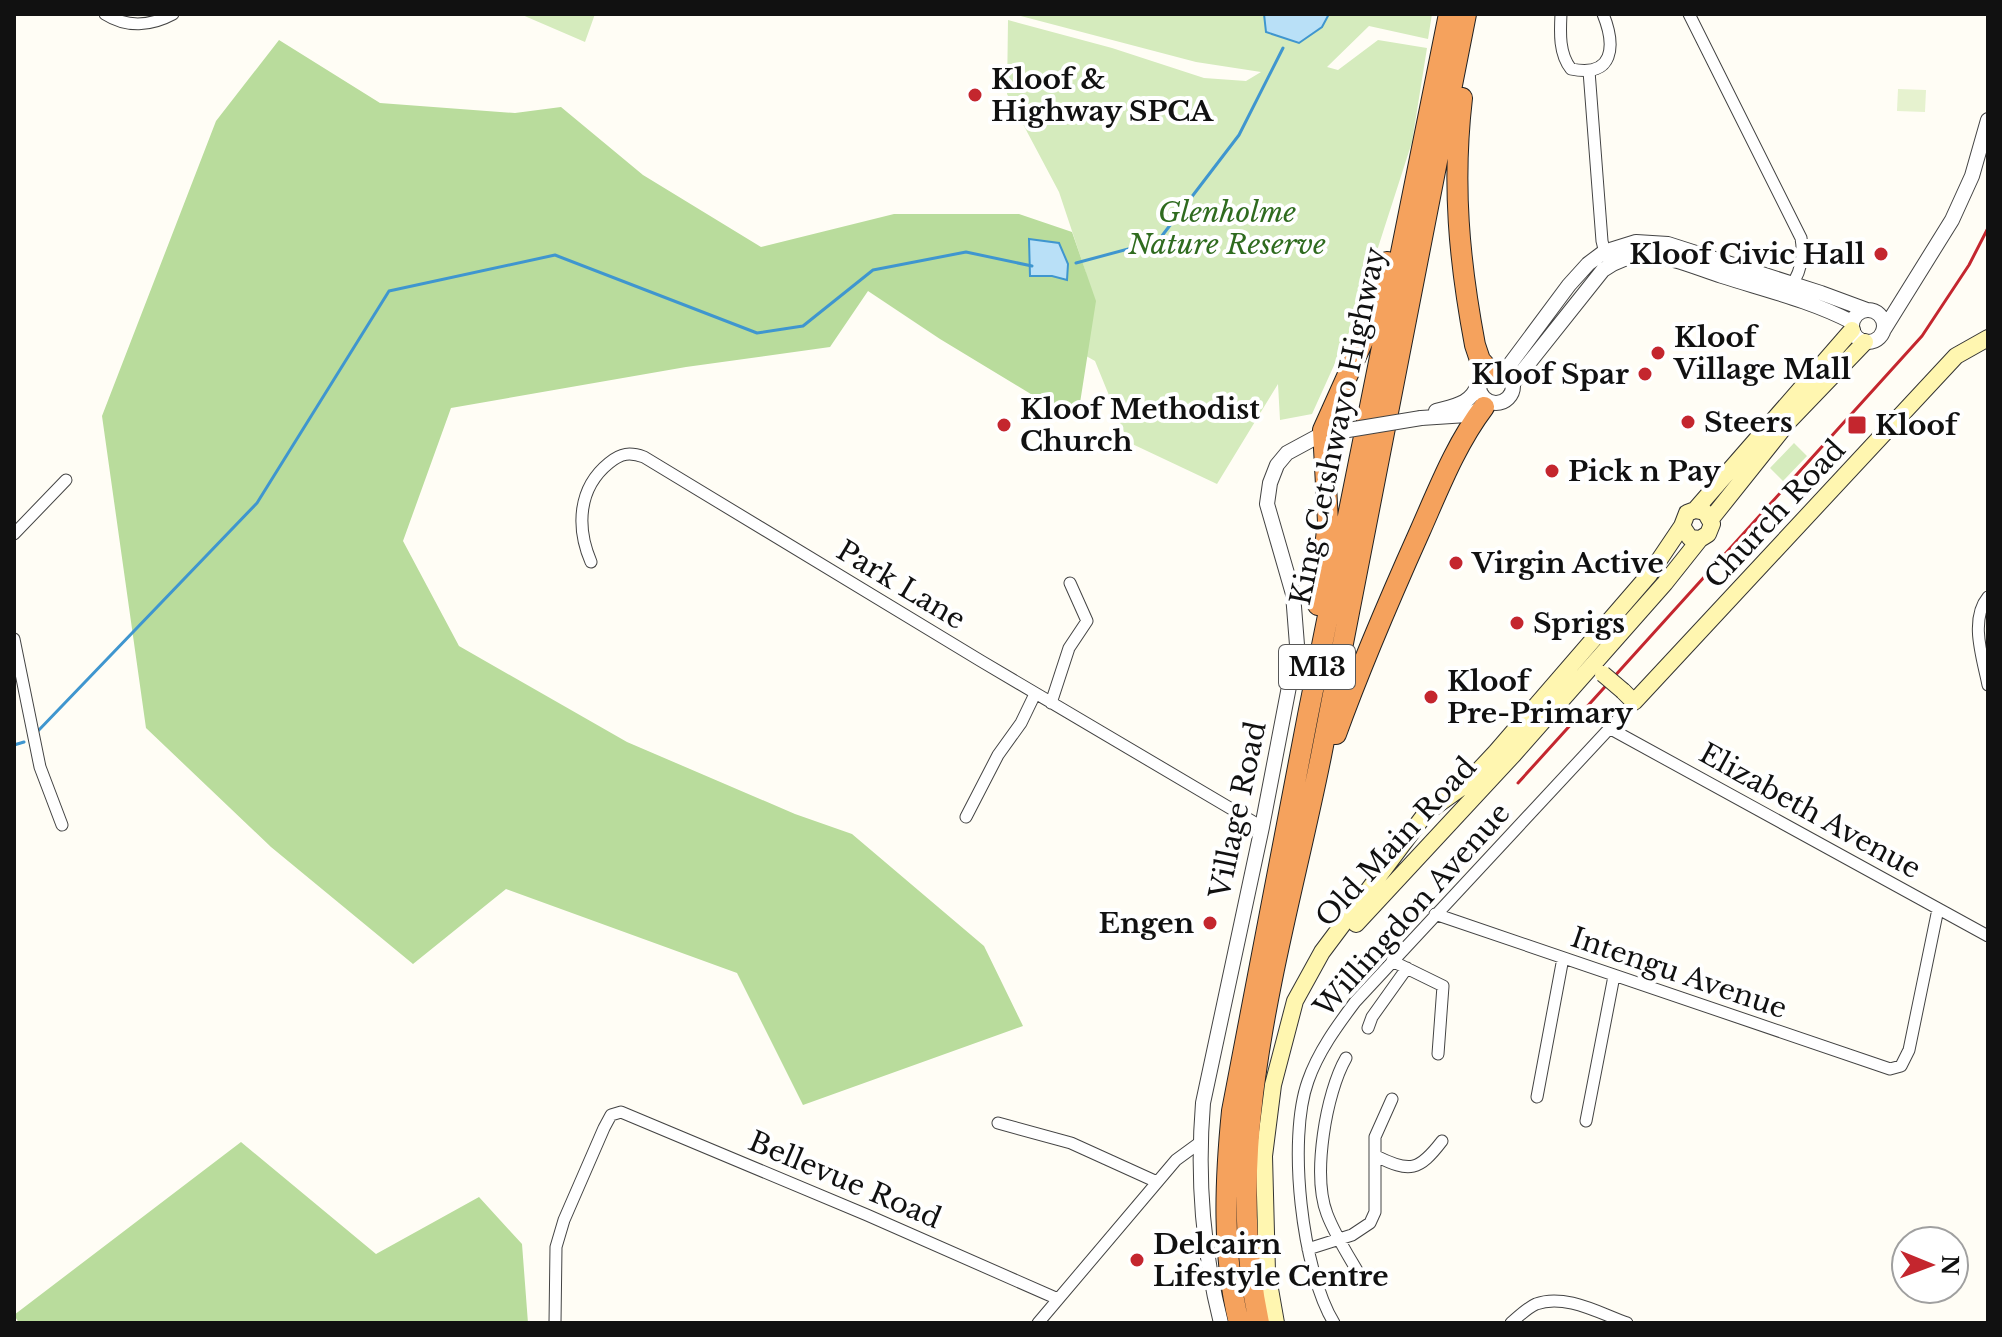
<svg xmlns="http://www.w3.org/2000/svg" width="2002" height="1337" font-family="'Libre Baskerville',serif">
	<rect width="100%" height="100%" fill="#fffdf5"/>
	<!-- green -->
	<path fill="#d5ebbd" d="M 520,14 L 595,14 L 585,42 Z
		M 1013,14 L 1432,14 L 1428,39 L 1369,26 L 1327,67 L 1338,70 L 1378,40 L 1427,48 L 1412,142 L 1355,319 L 1312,414 L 1280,420 L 1278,384 L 1217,484 L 1128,442 L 1095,361 L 1072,348 L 1086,273 L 1059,192 L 1007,94 L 1008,20 L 1112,48 L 1204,78 L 1246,81 L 1261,72 L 1196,62 Z
		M 1794,443 L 1807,456 L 1783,481 L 1770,468 Z"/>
	<!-- forest -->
	<path fill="#b9dc9c" d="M 279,40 L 380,103 L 515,113 L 561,107 L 643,175 L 761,247 L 894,214 L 1019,214 L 1072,232 L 1096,301 L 1077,422 L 940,339 L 868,291 L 830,347 L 686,367 L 451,408 L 403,541 L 459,646 L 627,742 L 795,814 L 852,834 L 984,946 L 1023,1026 L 803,1105 L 737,973 L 506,889 L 413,964 L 271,847 L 146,728 L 102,416 L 216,121 Z
		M 241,1142 L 376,1254 L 479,1197 L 522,1244 L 528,1323 L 19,1323 L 14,1315 Z"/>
	<!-- pitch -->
	<path fill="#e6f2cf" d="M 1898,89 L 1926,90 L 1925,112 L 1897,111 Z"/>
	<!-- water -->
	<path fill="#b9e0f7" stroke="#3f96cf" stroke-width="2" d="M 1264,14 L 1329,14 L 1322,27 L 1299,43 L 1266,32 Z
		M 1029,239 L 1059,243 L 1068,264 L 1067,280 L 1052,276 L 1030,276 Z"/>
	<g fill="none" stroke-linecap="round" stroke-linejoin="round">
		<!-- stream -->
		<path stroke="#3f96cf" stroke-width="3" d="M 1076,263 L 1158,241 L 1239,135 L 1283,48
			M 37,732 L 257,503 L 389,291 L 555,255 L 757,333 L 803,326 L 873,270 L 966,252 L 1032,266
			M 14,745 L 24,742"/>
		<!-- minor casing -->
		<g stroke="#444" stroke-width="13">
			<path id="minor" d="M 105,14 C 127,28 151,26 173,14
				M 1561,14 C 1560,33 1559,54 1571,69 C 1614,78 1616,46 1603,14
				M 1689,14 L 1801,238 C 1804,255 1801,277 1787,289
				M 1589,71 L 1602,241 L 1606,257
				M 14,534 L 66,480
				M 591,562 C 576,527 578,488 609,463 C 621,453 630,452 644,457 L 981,661 L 1262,827
				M 1988,597 C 1969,620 1983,659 1988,685
				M 14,639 L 40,767 L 62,825
				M 1051,703 L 1069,648 L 1087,621 L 1070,583
				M 1609,728 L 1988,936
				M 966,817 L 998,755 L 1021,723 L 1035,694
				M 1435,914 L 1890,1069 L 1901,1066 L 1909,1050 L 1938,909
				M 1392,961 L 1443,986 L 1438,1054
				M 1368,1028 L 1372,1017 L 1407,968
				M 1346,1058 C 1326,1093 1312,1175 1327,1214 C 1335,1235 1348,1255 1359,1274
				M 1537,1097 L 1563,958
				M 1586,1121 L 1614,976
				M 998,1123 L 1071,1143 L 1157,1182
				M 1376,1156 C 1410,1173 1419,1171 1442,1141
				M 1308,1249 L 1352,1235 L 1370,1223 L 1375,1212 L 1375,1137 L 1392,1099
				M 555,1323 L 556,1247 L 564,1220 L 604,1128 L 611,1115 L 621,1112 L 867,1215 L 1058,1299
				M 1038,1323 L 1176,1160 L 1202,1141
				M 1334,1323 C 1302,1271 1287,1139 1308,1081 C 1318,1052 1337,1026 1355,1002 L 1634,702
				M 1511,1323 C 1518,1317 1527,1308 1536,1304 C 1565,1293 1601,1314 1627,1323"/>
		</g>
		<!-- tertiary casing -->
		<g stroke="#444" stroke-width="16">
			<path id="tertiary" d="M1852 326a16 16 0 1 1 32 0a16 16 0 1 1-32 0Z
				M 1883,331 L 1952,220 L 1972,176 L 1988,120
				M1479 386a17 17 0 1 1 34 0a17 17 0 1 1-34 0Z
				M 1505,371 L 1569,285 L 1588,264 L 1604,252 L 1636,242 L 1668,244 L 1821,293 L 1867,310
				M 1513,383 L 1603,270 C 1614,262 1629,256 1644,256 C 1670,255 1697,268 1722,276 C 1766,290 1812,301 1852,322
				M 1436,411 C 1454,406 1472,404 1478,384
				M 1421,418 L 1467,415 L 1482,408
				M 1221,1323 C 1203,1252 1197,1176 1203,1103 L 1262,827 L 1297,645 L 1293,594 L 1267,504 L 1270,483 L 1277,465 L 1287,453 L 1324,433 L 1330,432"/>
		</g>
		<!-- secondary casing -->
		<g stroke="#333" stroke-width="18">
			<path id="secondary" d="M 1695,510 L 1852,330
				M 1711,519 L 1790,420 L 1865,342
				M 1623,691 L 1634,702 L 1956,356 L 1988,338
				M 1356,924 L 1514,754 L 1665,583 L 1700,539
				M 1276,1323 L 1267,1272 L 1264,1156 L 1273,1085 L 1295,1001 L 1322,952 L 1426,813 L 1465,785 L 1496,752 L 1649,575 L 1682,526 L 1687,513 L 1695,510 L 1705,512 L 1712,524 L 1708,534 L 1700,539 L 1690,538 L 1682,526"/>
		</g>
		<!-- motorway casing -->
		<g stroke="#222" stroke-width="22">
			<path id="motorway" d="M 1462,98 C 1452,184 1459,260 1475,345 L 1480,360 L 1489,370
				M 1318,605 L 1328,522 L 1323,430 L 1371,323 L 1387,262
				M 1336,734 C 1361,665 1390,598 1420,531 C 1439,488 1456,444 1484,407
				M 1239,1323 C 1222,1254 1225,1181 1232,1111 L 1308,715 L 1449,14
				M 1259,1323 C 1219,1134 1284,940 1321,756 C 1369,508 1417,261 1466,14"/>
		</g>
		<!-- minor -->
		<use href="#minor" stroke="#fff" stroke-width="11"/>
		<!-- tertiary -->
		<use href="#tertiary" stroke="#fff" stroke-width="14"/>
		<!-- secondary -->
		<use href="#secondary" stroke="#fff6b0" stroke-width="16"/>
		<!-- motorway -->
		<use href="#motorway" stroke="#f5a25d" stroke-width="20"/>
		<!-- rail -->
		<path stroke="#c4262e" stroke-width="3" d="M 1518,783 L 1922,336 L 1969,265 L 1988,228"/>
		<!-- tertiary-bridge casing -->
		<g stroke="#444" stroke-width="16" stroke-linecap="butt">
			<path id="tertiary-bridge" d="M 1336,432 L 1421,418"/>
		</g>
		<!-- secondary-bridge casing -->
		<g stroke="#333" stroke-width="18" stroke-linecap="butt">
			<path id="secondary-bridge" d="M 1603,674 L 1623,691"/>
		</g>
		<!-- tertiary-bridge -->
		<use href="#tertiary-bridge" stroke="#fff" stroke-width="14"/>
		<!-- secondary-bridge -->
		<use href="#secondary-bridge" stroke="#fff6b0" stroke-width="16"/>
	</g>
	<!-- markers -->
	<g fill="#c4262e" stroke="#fff" stroke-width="3">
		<circle cx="975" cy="95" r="8"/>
		<circle cx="1881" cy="254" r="8"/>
		<circle cx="1658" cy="353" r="8"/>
		<circle cx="1645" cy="374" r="8"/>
		<circle cx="1688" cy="422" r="8"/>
		<circle cx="1004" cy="425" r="8"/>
		<rect x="1847" y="415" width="20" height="20" rx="4"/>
		<circle cx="1552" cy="471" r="8"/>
		<circle cx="1456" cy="563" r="8"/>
		<circle cx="1517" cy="623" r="8"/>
		<circle cx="1431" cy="697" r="8"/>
		<circle cx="1210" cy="923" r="8"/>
		<circle cx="1137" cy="1260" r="8"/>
	</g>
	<g text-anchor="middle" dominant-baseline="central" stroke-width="8" stroke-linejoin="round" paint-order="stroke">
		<!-- shield labels -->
		<rect fill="#fff" stroke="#585858" stroke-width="2" x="1279" y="645" width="76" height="44" rx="6"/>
		<g font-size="26" font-weight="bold" fill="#111">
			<text x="1317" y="667">M13</text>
		</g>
		<!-- poi labels -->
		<g font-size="28" font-weight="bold" fill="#111" stroke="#fff" text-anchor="start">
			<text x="991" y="79">Kloof &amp;<tspan x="991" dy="32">Highway SPCA</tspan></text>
			<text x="1865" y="254" text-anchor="end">Kloof Civic Hall</text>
			<text x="1674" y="337">Kloof<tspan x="1674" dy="32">Village Mall</tspan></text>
			<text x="1629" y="374" text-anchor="end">Kloof Spar</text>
			<text x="1020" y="409">Kloof Methodist<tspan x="1020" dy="32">Church</tspan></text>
			<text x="1704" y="422">Steers</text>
			<text x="1875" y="425">Kloof</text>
			<text x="1568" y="471">Pick n Pay</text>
			<text x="1472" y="563">Virgin Active</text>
			<text x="1533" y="623">Sprigs</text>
			<text x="1447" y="681">Kloof<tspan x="1447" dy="32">Pre-Primary</tspan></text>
			<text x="1194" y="923" text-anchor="end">Engen</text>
			<text x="1153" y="1244">Delcairn<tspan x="1153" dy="32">Lifestyle Centre</tspan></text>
		</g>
		<!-- park labels -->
		<g font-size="28" font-style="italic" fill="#2f6b1f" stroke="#fff">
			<text x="1227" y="212">Glenholme<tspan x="1227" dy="32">Nature Reserve</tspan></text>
		</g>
		<!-- street labels -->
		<g font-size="28" fill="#111" stroke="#fff">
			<text transform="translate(1338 426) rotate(-78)">King Cetshwayo Highway</text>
			<text transform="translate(1775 514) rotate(-47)">Church Road</text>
			<text transform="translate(901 585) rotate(31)">Park Lane</text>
			<text transform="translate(1238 810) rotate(-78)">Village Road</text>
			<text transform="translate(1810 811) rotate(29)">Elizabeth Avenue</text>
			<text transform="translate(1396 842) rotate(-47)">Old Main Road</text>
			<text transform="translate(1412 910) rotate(-48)">Willingdon Avenue</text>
			<text transform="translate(1679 973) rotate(19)">Intengu Avenue</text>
			<text transform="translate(845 1180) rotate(23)">Bellevue Road</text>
		</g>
	</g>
	<!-- border -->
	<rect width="2002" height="1337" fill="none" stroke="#111111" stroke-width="32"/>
	<!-- north arrow -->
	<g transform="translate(1930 1265) rotate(91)"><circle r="38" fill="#ffffff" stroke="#a0a0a0" stroke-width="2"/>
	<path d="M0-6L14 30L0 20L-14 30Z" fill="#c4262e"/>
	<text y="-12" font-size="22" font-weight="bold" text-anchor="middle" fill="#111111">N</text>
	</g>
</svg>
